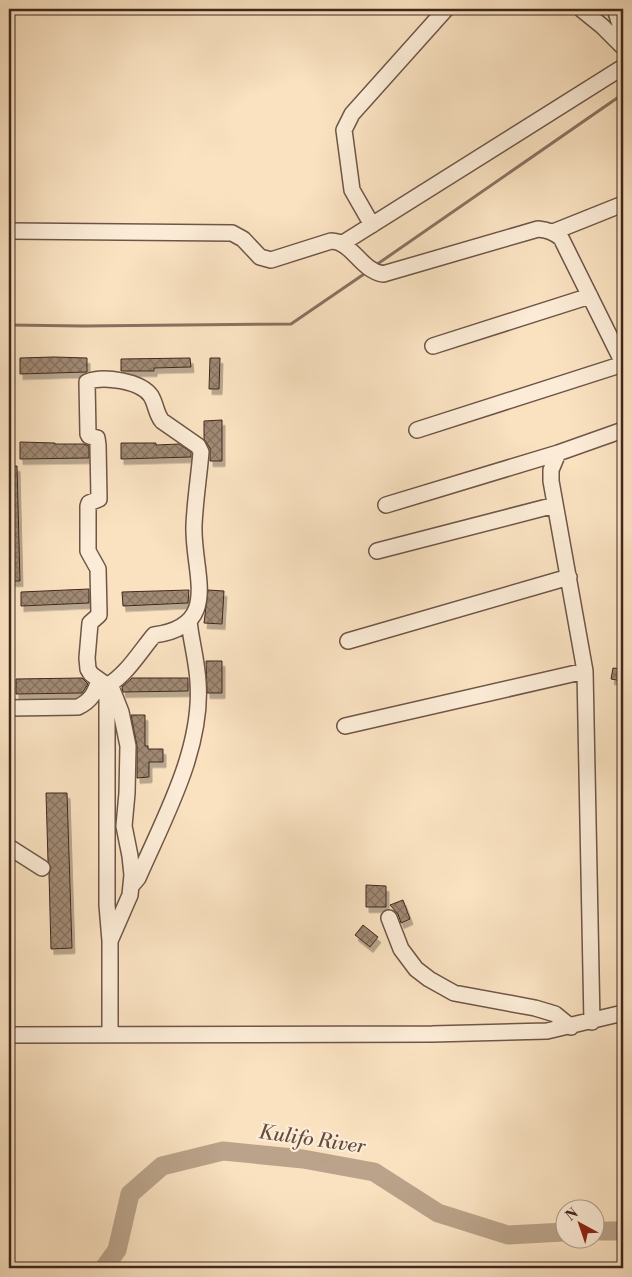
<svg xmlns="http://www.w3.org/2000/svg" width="632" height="1277" font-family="'Libre Bodoni',serif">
	<defs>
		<pattern id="building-cross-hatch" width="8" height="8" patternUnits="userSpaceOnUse" patternTransform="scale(1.25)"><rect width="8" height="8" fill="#a08973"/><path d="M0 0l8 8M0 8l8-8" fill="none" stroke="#84705e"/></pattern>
		<filter id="shadow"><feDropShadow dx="3" dy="5.5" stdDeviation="0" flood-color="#0004"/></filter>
	</defs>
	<rect width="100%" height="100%" fill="#fae2c1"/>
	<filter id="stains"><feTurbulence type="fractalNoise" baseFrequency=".004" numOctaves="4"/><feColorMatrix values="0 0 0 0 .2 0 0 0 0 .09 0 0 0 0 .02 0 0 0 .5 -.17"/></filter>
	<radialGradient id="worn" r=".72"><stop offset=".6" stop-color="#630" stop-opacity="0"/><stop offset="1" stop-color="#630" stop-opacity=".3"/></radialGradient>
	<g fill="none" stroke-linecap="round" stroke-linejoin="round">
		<!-- stream -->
		<path stroke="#89725f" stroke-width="3" d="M 376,265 L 623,94
			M 9,325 L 84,326 L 291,324 L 367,272"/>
		<!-- river -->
		<path stroke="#baa38a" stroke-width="19" d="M 594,1231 L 623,1231
			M 104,1268 L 117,1250 L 130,1194 L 162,1166 L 223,1151 L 303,1159 L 374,1172 L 438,1213 L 508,1235 L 564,1232"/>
	</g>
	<!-- building -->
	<path fill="url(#building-cross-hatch)" stroke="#3f281e" filter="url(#shadow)" d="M 54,357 L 87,358 L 87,372 L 20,374 L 20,358 Z
		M 190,358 L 191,367 L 154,368 L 154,371 L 121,371 L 121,359 Z
		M 210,358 L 220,358 L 219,389 L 209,389 Z
		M 222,420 L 222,461 L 210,461 L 210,448 L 204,439 L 204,421 Z
		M 20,442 L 55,443 L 55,444 L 84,444 L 89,446 L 89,458 L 20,459 Z
		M 121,443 L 156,443 L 156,445 L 179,444 L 191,452 L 191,457 L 121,459 Z
		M 9,466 L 17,466 L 20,581 L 9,581 Z
		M 89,589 L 89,603 L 21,606 L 21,592 Z
		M 189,590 L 188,603 L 123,606 L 122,592 Z
		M 208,590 L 224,591 L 222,624 L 204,623 Z
		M 206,661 L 222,661 L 222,693 L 207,693 Z
		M 613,668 L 623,669 L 622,681 L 611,679 Z
		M 82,678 L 88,684 L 82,693 L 16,694 L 16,679 Z
		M 132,678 L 188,678 L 188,691 L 123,692 L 122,687 Z
		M 131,715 L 145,715 L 145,746 L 148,746 L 148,749 L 163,749 L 163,762 L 149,762 L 149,777 L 137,778 L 137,746 Z
		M 46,793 L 67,793 L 72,948 L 51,949 L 49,874 L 51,868 L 48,861 Z
		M 366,885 L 386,886 L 386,907 L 366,907 Z
		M 403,900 L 410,919 L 401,923 L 398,914 L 390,905 Z
		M 363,925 L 378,937 L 370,947 L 355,935 Z"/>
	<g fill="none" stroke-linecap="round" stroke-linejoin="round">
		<!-- minor casing -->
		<g stroke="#6e5647" stroke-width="18">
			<path id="minor" d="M 581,9 L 602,26 L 623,47
				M 615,9 L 623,34
				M 372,225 L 352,190 L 344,130 L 352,114 L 446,9
				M 9,231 L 232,233 L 243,239 L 260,257 L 271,260 L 331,241 C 352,241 360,270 383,274 L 538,229 C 548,230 553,232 561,238 L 623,363
				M 553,232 L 623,204
				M 343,243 L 623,67
				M 433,346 L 590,296
				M 417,430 L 623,364
				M 386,505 L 558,453
				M 377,551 L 555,505
				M 348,641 L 569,577
				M 107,686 C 127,674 139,653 154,635 C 223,626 192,572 194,525 C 195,501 199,476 201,452 L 198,446 L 162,421 C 156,414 156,404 151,396 C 141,381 103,375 87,382 L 88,434 L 89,436 L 97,438 L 98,445 L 99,499 L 89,503 L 88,506 L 88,551 L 98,569 L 99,613 L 99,615 L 90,623 L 87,658 L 88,669 L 91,674 L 112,689 L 121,712 L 128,746 L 127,793 L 124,826 L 130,856 L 132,875 L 130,895 L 110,941
				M 107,686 L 107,905 L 110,941 L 110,1034
				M 9,708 L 78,707 C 91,701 95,693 99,680
				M 345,726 L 585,671
				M 9,847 L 42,868
				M 132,885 L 138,878 C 164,818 203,749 198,682 C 197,661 191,641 189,621
				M 389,918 L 401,949 L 416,969 L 429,979 L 454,993 L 535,1008 L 555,1014 L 571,1027
				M 592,1022 L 585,671 L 551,481 L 551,470 L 558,453 L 623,430
				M 9,1035 L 432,1034 L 547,1031 L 623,1013"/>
		</g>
		<!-- minor -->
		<use href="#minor" stroke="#fcecd7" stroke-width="15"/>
	</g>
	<g text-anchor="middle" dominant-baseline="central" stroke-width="4.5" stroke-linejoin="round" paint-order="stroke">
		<!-- water labels -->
		<g font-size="20" font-style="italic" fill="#644d3e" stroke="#fcecd7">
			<text transform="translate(312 1140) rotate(8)">Kulifo River</text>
		</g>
	</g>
	<!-- margin -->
	<rect width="632" height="1277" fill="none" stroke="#fae2c1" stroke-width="30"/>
	<rect x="10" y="10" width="612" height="1257" fill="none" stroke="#3f281e" stroke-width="2.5"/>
	<rect x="15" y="15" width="602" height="1247" fill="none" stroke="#3f281e"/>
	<!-- north arrow -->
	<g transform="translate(580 1224) rotate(320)"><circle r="24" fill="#fcecd7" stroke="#b09e8d"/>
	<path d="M0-4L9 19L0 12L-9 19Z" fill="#8f2418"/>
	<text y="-8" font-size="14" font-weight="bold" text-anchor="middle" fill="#3f281e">N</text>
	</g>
	<rect width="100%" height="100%" filter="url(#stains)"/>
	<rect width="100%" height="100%" fill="url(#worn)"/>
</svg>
